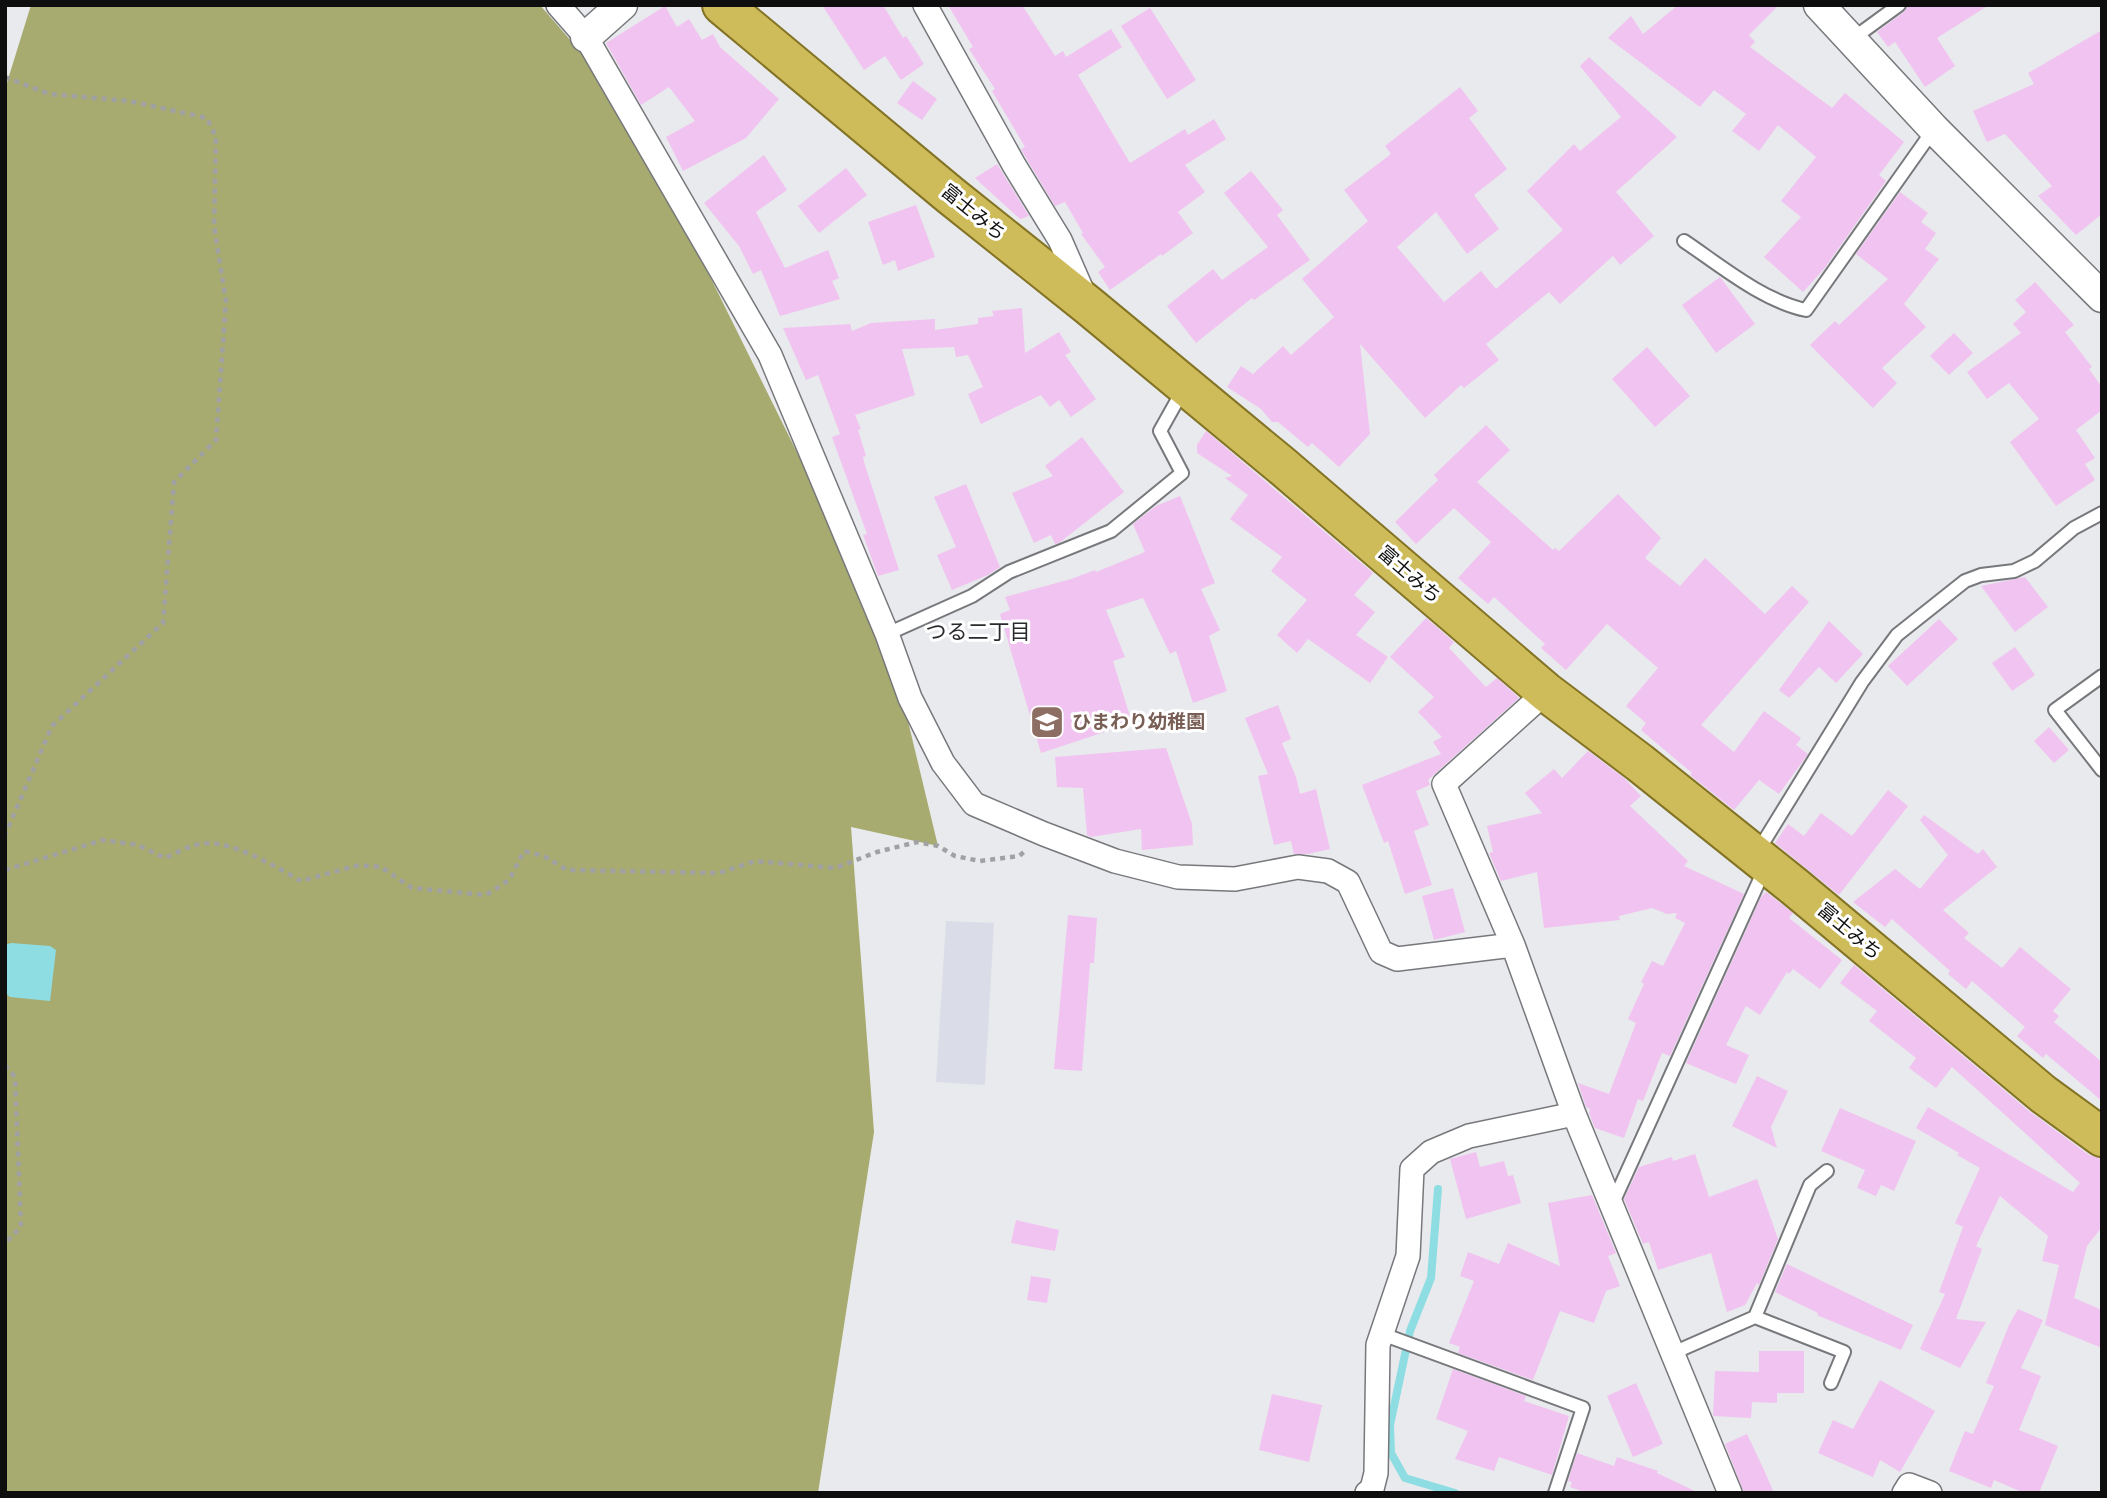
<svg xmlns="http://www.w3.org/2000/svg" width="2107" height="1498" font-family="'Source Sans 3','Noto Sans JP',sans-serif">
	<rect width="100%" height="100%" fill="#e9eaed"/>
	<!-- built -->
	<path fill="#dadde7" d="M 946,921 L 994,923 L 985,1085 L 936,1082 Z"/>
	<!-- forest -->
	<path fill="#a8ab70" d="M 31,5 L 540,5 L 623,101 L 887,634 L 938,846 L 851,827 L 874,1132 L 818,1493 L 5,1493 L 5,89 Z"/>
	<!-- water -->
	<path fill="#8ddde3" d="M 11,943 L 50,946 L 56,950 L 50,1001 L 10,997 L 5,993 L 5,945 Z"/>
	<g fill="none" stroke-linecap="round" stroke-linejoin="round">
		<!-- stream -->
		<path stroke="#8ddde3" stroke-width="8" d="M 1438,1189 L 1431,1278 L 1410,1331 L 1390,1425 L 1391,1453 L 1405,1478 L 1455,1493"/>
	</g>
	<!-- building -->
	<path fill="#f1c3f1" d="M 822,5 L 883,5 L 903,38 L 906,36 L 924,64 L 901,80 L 885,56 L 864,70 Z
		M 948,5 L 1022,5 L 1055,56 L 1063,51 L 1066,57 L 1111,29 L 1122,47 L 1078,75 L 1130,163 L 1185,129 L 1188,135 L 1214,119 L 1226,139 L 1185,165 L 1205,192 L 1178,212 L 1193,233 L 1162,256 L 1161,254 L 1110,290 L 1098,272 L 1105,267 L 1081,234 L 1083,233 L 1065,202 L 1055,206 L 1026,158 L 1021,149 L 1025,147 L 992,91 L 995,89 L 969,49 L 973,47 Z
		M 1678,5 L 1779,5 L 1749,35 L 1755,42 L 1750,47 L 1832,108 L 1845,93 L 1904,142 L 1879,175 L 1886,181 L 1824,269 L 1803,292 L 1764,257 L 1801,217 L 1781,201 L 1816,157 L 1778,125 L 1759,151 L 1732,131 L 1746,114 L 1714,90 L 1700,107 L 1608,38 L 1631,16 L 1643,34 Z
		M 1908,5 L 1989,5 L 1937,38 L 1955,66 L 1925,87 L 1895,42 L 1888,47 L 1877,32 L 1904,12 Z
		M 665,6 L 677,27 L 689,19 L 702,40 L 713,34 L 720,47 L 779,99 L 746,138 L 683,171 L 666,137 L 695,121 L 669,87 L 641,105 L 606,43 Z
		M 1150,8 L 1196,80 L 1167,99 L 1121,26 Z
		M 2102,30 L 2102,214 L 2076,235 L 2038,196 L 2052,186 L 2005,134 L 1987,142 L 1973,111 L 2034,84 L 2028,73 Z
		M 1589,57 L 1677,137 L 1616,192 L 1654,236 L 1620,265 L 1613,256 L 1560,304 L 1549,292 L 1486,344 L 1499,360 L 1464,388 L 1461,385 L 1425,418 L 1360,344 L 1370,434 L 1339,467 L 1312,443 L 1308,447 L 1278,422 L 1272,422 L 1261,409 L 1227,387 L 1241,366 L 1253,374 L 1283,346 L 1291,355 L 1334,317 L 1302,279 L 1368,221 L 1344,190 L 1391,154 L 1385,146 L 1460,87 L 1478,111 L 1469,118 L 1507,169 L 1474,195 L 1499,229 L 1467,254 L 1436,212 L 1397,247 L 1444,302 L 1481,271 L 1496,289 L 1563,230 L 1527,191 L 1574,144 L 1580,151 L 1621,117 L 1580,66 Z
		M 913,81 L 937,99 L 922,120 L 897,103 Z
		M 764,155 L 787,190 L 756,212 L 785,268 L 828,250 L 839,278 L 832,281 L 840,299 L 780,316 L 761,270 L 753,274 L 739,246 L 704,203 Z
		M 997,164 L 1002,172 L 1029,216 L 1020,219 L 975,178 Z
		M 846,168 L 867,195 L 819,233 L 798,206 Z
		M 1251,171 L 1283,210 L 1277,215 L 1310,260 L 1254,300 L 1252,298 L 1196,343 L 1167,306 L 1213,269 L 1222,280 L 1268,247 L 1224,193 Z
		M 1900,192 L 1928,213 L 1921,222 L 1936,233 L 1925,249 L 1939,259 L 1904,304 L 1926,327 L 1882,368 L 1897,383 L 1873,408 L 1810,345 L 1835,321 L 1839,325 L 1888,279 L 1856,254 Z
		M 916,205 L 935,257 L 898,271 L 895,260 L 883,265 L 868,222 Z
		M 1720,277 L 1755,324 L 1716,353 L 1682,305 Z
		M 2035,282 L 2074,325 L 2065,332 L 2092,367 L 2089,369 L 2102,387 L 2102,410 L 2076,430 L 2095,458 L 2085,464 L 2095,480 L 2056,506 L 2010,442 L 2039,419 L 2009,383 L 1987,399 L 1967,372 L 2021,333 L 2013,324 L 2026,312 L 2015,300 Z
		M 1022,308 L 1025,353 L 1059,332 L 1071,352 L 1065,355 L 1096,399 L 1071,417 L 1059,400 L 1050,407 L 1041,395 L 981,424 L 968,394 L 983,387 L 968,355 L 956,357 L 954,347 L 902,349 L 915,395 L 855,415 L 861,429 L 858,430 L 866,456 L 863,457 L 865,465 L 899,570 L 878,576 L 863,535 L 867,534 L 832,437 L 840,434 L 818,375 L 806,380 L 783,328 L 850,324 L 852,331 L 871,323 L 935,319 L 935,330 L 978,324 L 978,318 L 994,316 L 992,311 Z
		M 1954,333 L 1973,353 L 1949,375 L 1930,356 Z
		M 1647,347 L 1690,396 L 1655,427 L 1612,379 Z
		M 1486,425 L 1510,450 L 1477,482 L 1553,550 L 1555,548 L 1559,551 L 1618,494 L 1661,538 L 1645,558 L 1680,586 L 1705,558 L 1765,614 L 1792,586 L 1809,602 L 1701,725 L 1734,752 L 1764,711 L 1801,738 L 1796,745 L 1808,754 L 1779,794 L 1759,780 L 1734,810 L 1690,775 L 1692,773 L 1641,730 L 1646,723 L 1626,706 L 1658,668 L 1607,624 L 1566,670 L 1541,648 L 1545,644 L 1494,597 L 1488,604 L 1458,578 L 1491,542 L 1454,508 L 1416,544 L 1395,522 L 1438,480 L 1434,475 Z
		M 1206,431 L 1373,573 L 1354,595 L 1375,612 L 1356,635 L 1388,657 L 1370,683 L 1308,639 L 1297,653 L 1277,635 L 1307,600 L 1271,571 L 1282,557 L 1230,519 L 1248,495 L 1225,478 L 1232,476 L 1197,453 L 1197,445 Z
		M 1082,437 L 1124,492 L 1059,543 L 1055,544 L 1051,535 L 1034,543 L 1012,493 L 1053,476 L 1045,466 Z
		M 966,484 L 1000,567 L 988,575 L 952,590 L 937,555 L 956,547 L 934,497 Z
		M 1180,496 L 1215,583 L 1201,589 L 1220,630 L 1209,636 L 1227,691 L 1193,703 L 1176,651 L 1170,654 L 1143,598 L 1106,610 L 1125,657 L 1113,661 L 1132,723 L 1041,753 L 1000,614 L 1010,610 L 1005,597 L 1071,579 L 1095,570 L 1096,572 L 1145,552 L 1133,524 L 1156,506 Z
		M 2025,577 L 2048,607 L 2015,632 L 1981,586 Z
		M 1426,618 L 1454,642 L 1449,648 L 1486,687 L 1497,678 L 1519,698 L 1428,780 L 1430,785 L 1416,791 L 1429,825 L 1414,831 L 1432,885 L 1405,894 L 1388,841 L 1384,843 L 1362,785 L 1441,754 L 1433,742 L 1442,737 L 1418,712 L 1434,697 L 1390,657 Z
		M 1939,619 L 1958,639 L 1907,686 L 1888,666 Z
		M 1829,621 L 1863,654 L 1836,683 L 1819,667 L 1789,698 L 1779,690 Z
		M 2015,647 L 2035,675 L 2012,691 L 1992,663 Z
		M 1278,705 L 1291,739 L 1282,743 L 1296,777 L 1300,794 L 1316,789 L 1330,849 L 1308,854 L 1294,854 L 1291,841 L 1274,845 L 1258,776 L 1268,774 L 1245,718 Z
		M 2049,727 L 2069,750 L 2054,763 L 2034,741 Z
		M 1166,748 L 1192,824 L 1193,845 L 1142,850 L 1141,829 L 1091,837 L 1087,835 L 1083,788 L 1057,787 L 1055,757 Z
		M 1588,751 L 1624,778 L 1641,796 L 1630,806 L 1688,861 L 1684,866 L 1744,894 L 1670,1056 L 1662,1053 L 1643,1101 L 1638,1099 L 1624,1138 L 1595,1128 L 1589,1113 L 1590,1109 L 1586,1107 L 1578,1083 L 1609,1094 L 1636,1023 L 1628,1019 L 1644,984 L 1641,982 L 1652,961 L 1663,966 L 1685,923 L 1675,918 L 1677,913 L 1667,914 L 1652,908 L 1619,916 L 1620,920 L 1544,928 L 1537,872 L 1501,881 L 1489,853 L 1493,852 L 1487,826 L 1542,813 L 1525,793 L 1554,769 L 1562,778 Z
		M 1888,790 L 1908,806 L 1839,895 L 1775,843 L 1788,824 L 1804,836 L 1821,813 L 1852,836 Z
		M 1924,815 L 1978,854 L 1983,849 L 1997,867 L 1943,910 L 1969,933 L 1964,938 L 2002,968 L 2020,947 L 2071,989 L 2053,1011 L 2059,1016 L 2054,1022 L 2102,1062 L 2102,1101 L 2046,1054 L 2043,1058 L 2017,1036 L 2025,1027 L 1972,981 L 1966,989 L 1948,974 L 1950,971 L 1892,919 L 1885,927 L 1853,902 L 1895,869 L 1920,889 L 1948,855 L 1920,820 Z
		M 1453,888 L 1465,932 L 1434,940 L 1422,896 Z
		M 1766,892 L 1793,913 L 1789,918 L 1842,960 L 1820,989 L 1793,969 L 1789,974 L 1787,972 L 1760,1015 L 1746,1006 L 1726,1045 L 1749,1055 L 1736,1084 L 1686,1063 L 1761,897 Z
		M 1068,915 L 1097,918 L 1094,963 L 1090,963 L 1082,1071 L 1054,1069 Z
		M 1854,965 L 2029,1111 L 2089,1155 L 2102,1159 L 2102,1227 L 2087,1246 L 2074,1298 L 2102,1310 L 2102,1348 L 2045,1325 L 2059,1265 L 2042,1261 L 2048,1236 L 2000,1196 L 1976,1246 L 1982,1249 L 1956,1319 L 1986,1322 L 1960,1368 L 1920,1349 L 1945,1294 L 1939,1292 L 1963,1227 L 1955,1223 L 1980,1168 L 1957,1155 L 1959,1153 L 1916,1128 L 1928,1107 L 2073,1192 L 2080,1183 L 1952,1067 L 1936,1088 L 1909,1068 L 1916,1058 L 1869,1021 L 1877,1011 L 1840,983 Z
		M 1757,1076 L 1788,1091 L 1771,1127 L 1777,1148 L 1732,1126 Z
		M 1840,1108 L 1916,1141 L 1894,1191 L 1881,1185 L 1876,1196 L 1857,1188 L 1865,1170 L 1821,1151 Z
		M 1476,1152 L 1480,1167 L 1504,1161 L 1508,1176 L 1513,1175 L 1521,1203 L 1466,1219 L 1450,1159 Z
		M 1695,1154 L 1709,1197 L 1757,1179 L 1778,1239 L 1759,1285 L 1757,1283 L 1745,1305 L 1727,1312 L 1711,1253 L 1658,1270 L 1649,1242 L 1643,1244 L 1624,1199 L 1639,1167 L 1672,1157 L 1673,1161 Z
		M 1592,1195 L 1616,1253 L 1608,1256 L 1620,1286 L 1606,1291 L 1594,1323 L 1560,1311 L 1533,1380 L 1458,1353 L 1460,1347 L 1449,1343 L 1474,1281 L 1460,1276 L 1468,1252 L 1499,1264 L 1508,1243 L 1560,1266 L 1548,1203 Z
		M 1016,1220 L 1059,1230 L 1055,1251 L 1011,1243 Z
		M 1787,1264 L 1913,1325 L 1901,1350 L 1817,1315 L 1818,1313 L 1775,1292 Z
		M 1031,1276 L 1051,1279 L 1047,1303 L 1027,1300 Z
		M 2018,1309 L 2043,1320 L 2021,1368 L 2041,1376 L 2019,1430 L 2058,1446 L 2039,1493 L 2024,1493 L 1994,1480 L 1991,1488 L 1949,1471 L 1965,1431 L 1973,1434 L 1994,1386 L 1986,1383 L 2009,1325 Z
		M 1759,1351 L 1804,1351 L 1804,1393 L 1777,1393 L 1777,1403 L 1752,1402 L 1751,1418 L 1713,1416 L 1715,1371 L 1759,1372 Z
		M 1453,1369 L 1526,1396 L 1524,1401 L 1569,1416 L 1552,1475 L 1499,1457 L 1494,1471 L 1455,1459 L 1468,1431 L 1436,1419 Z
		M 1880,1380 L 1935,1411 L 1900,1472 L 1880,1460 L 1873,1477 L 1818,1453 L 1833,1420 L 1853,1429 Z
		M 1636,1383 L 1663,1444 L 1633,1457 L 1607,1396 Z
		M 1272,1394 L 1322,1405 L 1309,1462 L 1259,1450 Z
		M 1747,1434 L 1764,1470 L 1774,1493 L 1744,1493 L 1725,1444 Z
		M 1577,1453 L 1614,1466 L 1617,1457 L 1658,1471 L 1657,1473 L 1699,1493 L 1587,1493 L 1570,1487 L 1572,1482 L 1568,1481 Z"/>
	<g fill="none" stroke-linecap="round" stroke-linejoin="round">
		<!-- service casing -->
		<g stroke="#77787b" stroke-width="16">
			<path id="service" d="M 1851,40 L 1899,5
				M 1684,241 C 1721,266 1763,301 1806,310 L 1934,129
				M 887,634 L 972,596 L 1009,572 L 1111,531 L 1182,473 L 1160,431 L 1183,390
				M 2102,676 L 2055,710 L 2102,770
				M 1758,851 L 1862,682 L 1897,635 L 1965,581 L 1981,575 L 2014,571 L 2035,561 L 2074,528 L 2102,513
				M 1612,1205 L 1765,868
				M 1755,1317 L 1810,1185 L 1827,1171
				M 1382,1334 L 1583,1408 L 1555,1493
				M 1673,1353 L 1755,1317 L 1844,1352 L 1831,1383"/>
		</g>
		<!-- minor casing -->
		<g stroke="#77787b" stroke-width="26">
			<path id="minor" d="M 558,5 L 586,37 L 770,355 L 887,634 L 910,698 L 943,763 L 974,804 L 1044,834 L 1115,861 L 1178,877 L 1235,879 L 1298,867 L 1328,871 L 1348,882 L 1381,952 L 1397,959 L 1513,945
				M 925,5 L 1014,165 L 1060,240 L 1085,297
				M 1546,692 L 1444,784 L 1513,945 L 1574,1114 L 1730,1493
				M 1367,1493 L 1372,1489 L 1376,1473 L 1378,1345 L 1408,1256 L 1412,1169 L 1431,1152 L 1469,1136 L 1574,1114
				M 1904,1493 L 1909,1485 L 1930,1493"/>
		</g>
		<!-- tertiary casing -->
		<g stroke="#77787b" stroke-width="33">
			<path id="tertiary" d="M 1819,5 L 1934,129 L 2102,297
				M 586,37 L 622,5"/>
		</g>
		<!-- trunk casing -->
		<g stroke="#837324" stroke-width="42">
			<path id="trunk" d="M 722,5 L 950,195 L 1089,306 L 1281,465 L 1546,692 L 1640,763 L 1795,887 L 2043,1094 L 2102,1137"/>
		</g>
		<!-- path -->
		<path stroke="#a1a1a4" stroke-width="4.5" stroke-dasharray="5 5" stroke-linecap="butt" d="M 5,77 L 49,94 L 129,101 L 207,118 L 216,137 L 214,226 L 226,301 L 216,440 L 174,482 L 163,623 L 52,726 L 5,835
			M 5,870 L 103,840 L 138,845 L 165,858 C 176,853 188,846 200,844 C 229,838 276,867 301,881 L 359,865 L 381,867 L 412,888 L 486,895 L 509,880 L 524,851 L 544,856 L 567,870 L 719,873 L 755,861 L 835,868 L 877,852 L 917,842 L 938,846 L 955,856 L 980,861 L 1019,856 L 1025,851
			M 5,1065 L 15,1077 L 21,1227 L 5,1243"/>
		<!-- service -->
		<use href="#service" stroke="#fff" stroke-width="12"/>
		<!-- minor -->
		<use href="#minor" stroke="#fff" stroke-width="23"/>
		<!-- tertiary -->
		<use href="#tertiary" stroke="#fff" stroke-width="30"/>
		<!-- trunk -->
		<use href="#trunk" stroke="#cebb5a" stroke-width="38"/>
	</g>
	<!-- icons -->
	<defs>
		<g id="school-square" transform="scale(1.75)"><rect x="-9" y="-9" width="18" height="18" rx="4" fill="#8d6e63" stroke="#fff"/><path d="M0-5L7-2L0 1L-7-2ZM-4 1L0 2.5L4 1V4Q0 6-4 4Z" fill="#fff"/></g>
	</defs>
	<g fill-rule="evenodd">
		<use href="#school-square" x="1047" y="722"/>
	</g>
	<g text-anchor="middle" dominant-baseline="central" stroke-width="6" stroke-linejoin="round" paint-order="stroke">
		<!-- street labels -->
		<g font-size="19" fill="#0e0e0f" stroke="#fff">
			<text transform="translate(973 213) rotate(39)">富士みち</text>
			<text transform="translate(1409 575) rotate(41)">富士みち</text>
			<text transform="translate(1849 932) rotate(40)">富士みち</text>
		</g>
		<!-- education labels -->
		<g font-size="19" font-weight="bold" fill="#785e54" stroke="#fff" text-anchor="start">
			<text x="1072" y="722">ひまわり幼稚園</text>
		</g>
		<!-- neighbourhood labels -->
		<g font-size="21" fill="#292a2c" stroke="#fff">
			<text x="978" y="632">つる二丁目</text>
		</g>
	</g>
	<!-- border -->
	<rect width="2107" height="1498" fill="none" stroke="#0e0e0f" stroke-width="14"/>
</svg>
